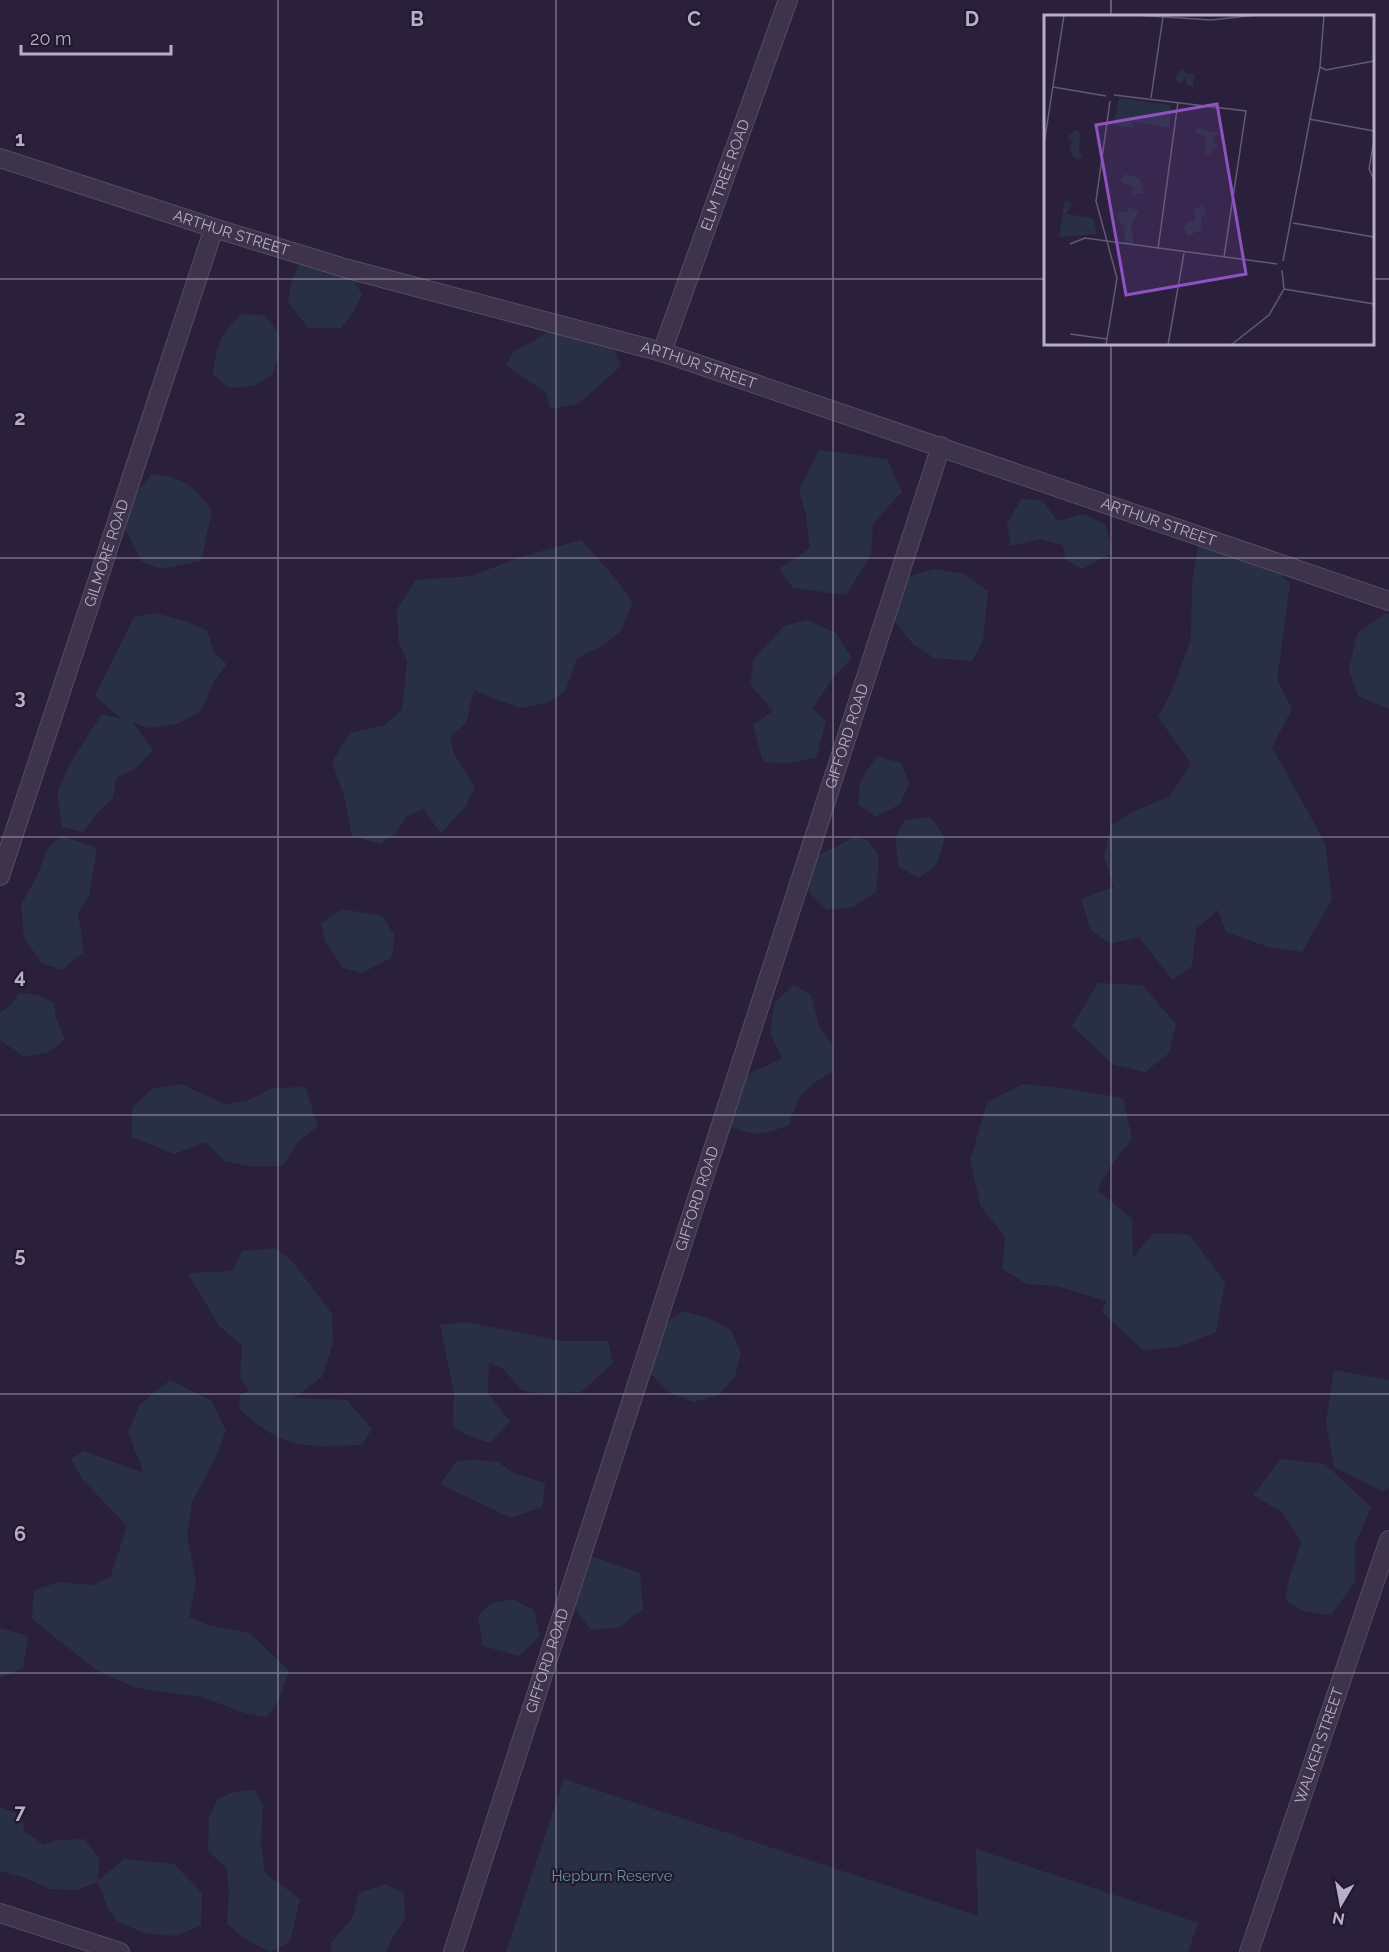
<svg xmlns="http://www.w3.org/2000/svg" width="1389" height="1952" font-family="Raleway,sans-serif">
	<rect width="100%" height="100%" fill="#2a203b"/>
	<!-- green -->
	<path fill="#293045" d="M 300,263 L 348,269 L 362,295 L 352,314 L 341,328 L 308,328 L 288,302 L 291,283 Z
		M 241,314 L 263,315 C 287,337 281,345 273,374 L 254,386 L 229,388 L 213,374 C 217,345 219,336 241,314 Z
		M 558,324 L 608,338 L 621,366 L 578,404 L 551,409 L 546,393 L 506,365 L 514,351 L 534,341 Z
		M 819,450 L 887,459 L 902,492 L 873,523 L 871,555 L 846,595 L 793,588 L 779,569 L 810,548 L 806,515 L 799,490 Z
		M 152,474 C 185,478 191,484 212,510 L 201,561 L 162,569 L 142,562 L 124,527 L 133,496 Z
		M 1021,499 L 1042,500 L 1057,521 L 1084,514 L 1105,524 L 1113,553 L 1082,569 L 1065,559 L 1063,545 L 1039,539 L 1011,546 L 1007,524 Z
		M 581,540 L 616,579 L 633,603 L 620,632 L 603,645 L 577,658 L 565,692 L 547,703 L 521,708 L 494,699 L 474,690 L 466,723 L 450,737 L 454,754 L 475,787 L 466,806 L 441,833 L 423,809 L 407,816 L 395,834 L 380,844 L 352,836 L 344,795 L 332,762 L 350,733 L 384,725 L 402,710 L 407,661 L 399,643 L 397,609 L 416,580 L 471,576 L 521,557 Z
		M 1251,543 L 1290,584 L 1277,680 L 1292,709 L 1272,747 L 1325,843 L 1332,899 L 1302,952 L 1268,947 L 1226,932 L 1218,910 L 1196,929 L 1192,966 L 1173,980 L 1139,937 L 1110,944 L 1091,930 L 1081,899 L 1114,887 L 1104,857 L 1111,826 L 1132,812 L 1170,796 L 1191,763 L 1158,717 L 1170,695 L 1191,640 L 1192,583 L 1198,546 Z
		M 934,569 L 964,574 L 988,591 L 983,641 L 972,661 L 934,658 L 912,643 L 894,620 L 898,580 Z
		M 155,613 L 182,620 L 207,630 L 214,653 L 227,664 L 214,681 L 201,711 L 177,724 L 148,728 L 132,722 L 153,750 L 135,769 L 116,778 L 113,798 L 98,812 L 83,832 L 62,827 L 57,793 L 71,762 L 102,714 L 122,719 L 95,696 L 134,617 Z
		M 1386,613 L 1389,614 L 1389,709 L 1358,696 L 1349,670 L 1357,633 Z
		M 808,620 L 836,633 L 852,658 L 833,678 L 812,709 L 826,720 L 816,758 L 787,763 L 763,762 L 753,725 L 773,711 L 750,684 L 754,659 L 784,626 Z
		M 877,756 L 901,763 L 909,783 L 900,804 L 876,817 L 858,804 L 860,782 Z
		M 930,817 L 945,837 L 937,864 L 919,878 L 899,867 L 895,838 L 905,820 Z
		M 62,836 L 97,848 L 89,895 L 78,913 L 84,952 L 62,970 L 42,963 L 24,938 L 21,905 L 37,876 L 48,848 Z
		M 855,836 L 867,840 L 879,856 L 876,892 L 853,907 L 827,910 L 809,892 L 807,861 C 823,852 839,847 855,836 Z
		M 342,909 L 382,916 L 395,936 L 391,958 L 362,973 L 343,968 L 325,941 L 321,923 Z
		M 1098,983 L 1142,985 L 1176,1024 L 1169,1053 L 1145,1072 L 1113,1064 L 1072,1026 Z
		M 794,985 L 811,995 L 819,1027 L 832,1045 L 833,1071 C 804,1089 799,1093 789,1125 C 761,1135 756,1137 728,1126 L 733,1089 L 752,1072 L 782,1059 L 770,1033 L 775,1002 Z
		M 19,993 L 37,995 L 54,1003 L 56,1018 L 65,1039 L 49,1052 L 25,1057 L 0,1040 L 0,1013 L 9,1007 Z
		M 181,1084 L 225,1104 L 247,1101 L 273,1088 L 305,1087 L 318,1126 L 301,1139 L 282,1166 L 248,1166 L 224,1161 L 206,1142 L 174,1154 L 132,1137 L 132,1108 L 152,1089 Z
		M 1023,1084 L 1069,1089 L 1123,1098 L 1132,1139 L 1110,1167 L 1097,1190 L 1132,1219 L 1133,1257 L 1154,1233 L 1190,1235 L 1225,1282 L 1216,1332 L 1178,1347 L 1143,1350 L 1102,1312 L 1106,1301 L 1057,1286 L 1027,1284 L 1002,1269 L 1005,1237 L 981,1207 L 970,1161 L 987,1102 Z
		M 275,1248 L 292,1261 L 332,1314 L 333,1343 L 322,1377 L 293,1398 L 347,1400 L 372,1429 L 362,1445 C 335,1445 303,1450 278,1437 C 263,1430 251,1419 239,1409 L 240,1394 L 249,1391 L 240,1378 L 242,1345 L 219,1326 L 188,1273 L 232,1271 L 242,1251 Z
		M 683,1311 L 708,1318 L 731,1330 L 741,1353 L 735,1376 L 719,1395 L 694,1402 L 670,1393 L 643,1366 L 655,1330 Z
		M 465,1322 L 563,1341 L 608,1341 L 613,1363 L 581,1392 L 545,1394 L 522,1390 L 503,1369 L 489,1362 L 488,1393 L 510,1421 L 490,1443 L 464,1434 L 453,1426 L 454,1392 L 440,1325 Z
		M 1334,1370 L 1389,1380 L 1389,1488 L 1381,1491 L 1334,1467 L 1326,1422 Z
		M 170,1380 L 212,1401 L 226,1431 L 215,1459 L 192,1502 L 187,1536 L 196,1582 L 189,1617 L 207,1625 L 250,1633 L 289,1671 L 278,1702 L 266,1717 L 245,1713 L 201,1697 L 137,1688 L 111,1677 L 94,1668 L 32,1619 L 34,1590 L 59,1582 L 91,1585 L 110,1578 L 127,1526 L 83,1480 L 71,1459 L 84,1451 L 144,1473 L 128,1433 L 140,1404 Z
		M 1281,1459 L 1325,1464 L 1371,1507 L 1355,1545 L 1355,1582 L 1331,1615 L 1303,1611 L 1285,1600 L 1290,1576 L 1301,1542 L 1282,1512 L 1253,1495 Z
		M 476,1460 L 498,1462 L 513,1473 L 545,1483 L 542,1507 L 511,1518 L 440,1484 L 457,1461 Z
		M 582,1553 L 640,1573 L 643,1609 L 620,1627 L 591,1630 L 576,1610 L 573,1587 Z
		M 512,1599 L 534,1610 L 540,1636 L 519,1656 L 483,1646 L 478,1616 L 490,1604 Z
		M 0,1628 L 28,1636 L 23,1668 L 0,1678 Z
		M 564,1779 L 978,1916 L 976,1849 L 1198,1923 L 1188,1952 L 506,1952 Z
		M 255,1790 L 263,1805 L 261,1843 L 265,1873 L 300,1899 L 290,1942 L 270,1952 L 247,1940 L 227,1924 L 229,1894 L 227,1869 L 208,1851 L 209,1818 L 218,1799 L 234,1792 Z
		M 0,1807 L 22,1815 L 24,1831 L 44,1845 L 59,1840 L 84,1839 L 99,1859 L 98,1881 L 124,1859 L 174,1864 L 202,1893 L 201,1925 L 177,1936 L 144,1933 L 118,1922 L 108,1909 L 98,1882 L 76,1890 L 50,1889 L 25,1878 L 0,1871 Z
		M 385,1884 L 404,1893 L 405,1920 L 393,1936 L 386,1952 L 331,1952 L 331,1943 L 353,1917 L 359,1893 Z"/>
	<g fill="none" stroke-linecap="round" stroke-linejoin="round">
		<!-- minor casing -->
		<g stroke="#554b62" stroke-width="20">
			<g id="minor">
				<path id="s1" d="M 0,158 L 214,228 L 348,269 L 662,352 L 1389,601"/>
				<path id="s2" d="M 662,352 L 788,0"/>
				<path id="s3" d="M 0,876 L 214,228"/>
				<path d="M 0,1913 L 120,1952"/>
				<path id="s4" d="M 453,1952 L 941,446"/>
				<path id="s5" d="M 1249,1952 L 1389,1540"/>
			</g>
		</g>
		<!-- minor -->
		<use href="#minor" stroke="#3d344b" stroke-width="18"/>
	</g>
	<!-- grid -->
	<path fill="none" stroke="#b9aec7" stroke-width="1.5" stroke-opacity="0.55" d="M 278,0 L 278,1952M 556,0 L 556,1952M 833,0 L 833,1952M 1111,0 L 1111,16M 0,279 L 1046,279M 1372,279 L 1389,279M 1111,344 L 1111,1952M 0,558 L 1389,558M 0,837 L 1389,837M 0,1115 L 1389,1115M 0,1394 L 1389,1394M 0,1673 L 1389,1673"/>
	<g text-anchor="middle" dominant-baseline="central" stroke-width="4.5" stroke-linejoin="round" paint-order="stroke">
		<!-- street labels -->
		<g font-size="15" fill="#b9aec7" stroke="#22192f">
			<text stroke="none"><textPath href="#s2" startOffset="188">ELM TREE ROAD</textPath></text>
			<text stroke="none"><textPath href="#s1" startOffset="243">ARTHUR STREET</textPath></text>
			<text stroke="none"><textPath href="#s1" startOffset="729">ARTHUR STREET</textPath></text>
			<text stroke="none"><textPath href="#s1" startOffset="1215">ARTHUR STREET</textPath></text>
			<text stroke="none"><textPath href="#s3" startOffset="340">GILMORE ROAD</textPath></text>
			<text stroke="none"><textPath href="#s4" startOffset="1278">GIFFORD ROAD</textPath></text>
			<text stroke="none"><textPath href="#s4" startOffset="792">GIFFORD ROAD</textPath></text>
			<text stroke="none"><textPath href="#s4" startOffset="306">GIFFORD ROAD</textPath></text>
			<text stroke="none"><textPath href="#s5" startOffset="218">WALKER STREET</textPath></text>
		</g>
		<!-- park labels -->
		<g font-size="15" fill="#649799" stroke="#22192f">
			<text x="612" y="1876">Hepburn Reserve</text>
		</g>
	</g>
	<!-- overview -->
	<g transform="translate(1044 15)">
		<rect width="330" height="330" fill="#2a203b"/>
		<path d="M 137,53 L 143,59 L 150,59 L 149,72 L 141,68 L 144,60 L 136,68 L 131,65 ZM 75,83 L 127,90 L 126,113 L 89,107 L 89,113 L 69,110 ZM 153,113 L 175,118 L 169,123 L 174,133 L 168,133 L 166,141 L 161,138 L 161,121 L 152,118 ZM 32,115 L 36,117 L 35,138 L 39,143 L 33,144 L 28,141 L 25,131 L 29,128 L 23,122 ZM 82,159 L 96,164 L 100,178 L 88,180 L 89,172 L 76,166 ZM 21,185 L 28,189 L 22,199 L 49,203 L 53,219 L 15,222 ZM 85,191 L 95,197 L 87,210 L 90,230 L 81,228 L 80,213 L 73,201 L 75,196 L 83,198 ZM 159,191 L 162,198 L 157,203 L 157,215 L 144,221 L 139,213 L 144,206 L 151,206 L 151,193 Z" fill="#293045"/>
		<path fill="none" stroke="#635973" stroke-width="1.5" d="M 93,0 L 167,5 L 213,0M 276,52 L 282,55 L 330,46M 9,72 L 62,81M 70,80 L 202,96 L 180,242M 107,83 L 119,2M 265,104 L 330,116M 330,125 L 325,154 L 330,164M 0,129 L 20,0M 249,208 L 330,222M 26,229 L 41,223 L 233,249M 114,234 L 134,87M 239,246 L 276,52 L 280,0M 240,274 L 330,289M 26,319 L 63,324M 62,330 L 73,263 L 52,186 L 66,86M 124,330 L 140,238M 187,330 L 225,300 L 240,274 L 238,255"/>
		<path fill="#8e53c1" fill-opacity="0.15" stroke="#8e53c1" stroke-width="3" d="M 173,89 L 202,259 L 82,280 L 52,110 Z"/>
		<rect width="330" height="330" fill="none" stroke="#b9aec7" stroke-width="3"/>
	</g>
	<g font-size="20" text-anchor="middle" font-weight="bold" fill="#b9aec7" stroke="#22192f" stroke-width="4.5" stroke-linejoin="round" paint-order="stroke">
		<text x="417" y="26">B</text>
		<text x="694" y="26">C</text>
		<text x="972" y="26">D</text>
		<text x="20" y="146">1</text>
		<text x="20" y="425">2</text>
		<text x="20" y="704">3</text>
		<text x="20" y="983">4</text>
		<text x="20" y="1262">5</text>
		<text x="20" y="1541">6</text>
		<text x="20" y="1819">7</text>
	</g>
	<!-- north arrow -->
	<g transform="translate(1341 1904) rotate(190)" stroke="#22192f" stroke-width="4.5" paint-order="stroke">
	<path d="M0-4.5L10 22L0 15L-10 22Z" fill="#b9aec7"/>
	<text y="-9" font-size="16" font-weight="bold" text-anchor="middle" fill="#b9aec7">N</text>
	</g>
	<!-- scale -->
	<path d="M21 45v9h150v-9" fill="none" stroke="#b9aec7" stroke-width="3"/>
	<text x="30" y="45" font-size="18" fill="#b9aec7" stroke="#22192f" stroke-width="4.5" paint-order="stroke">20 m</text>
</svg>
